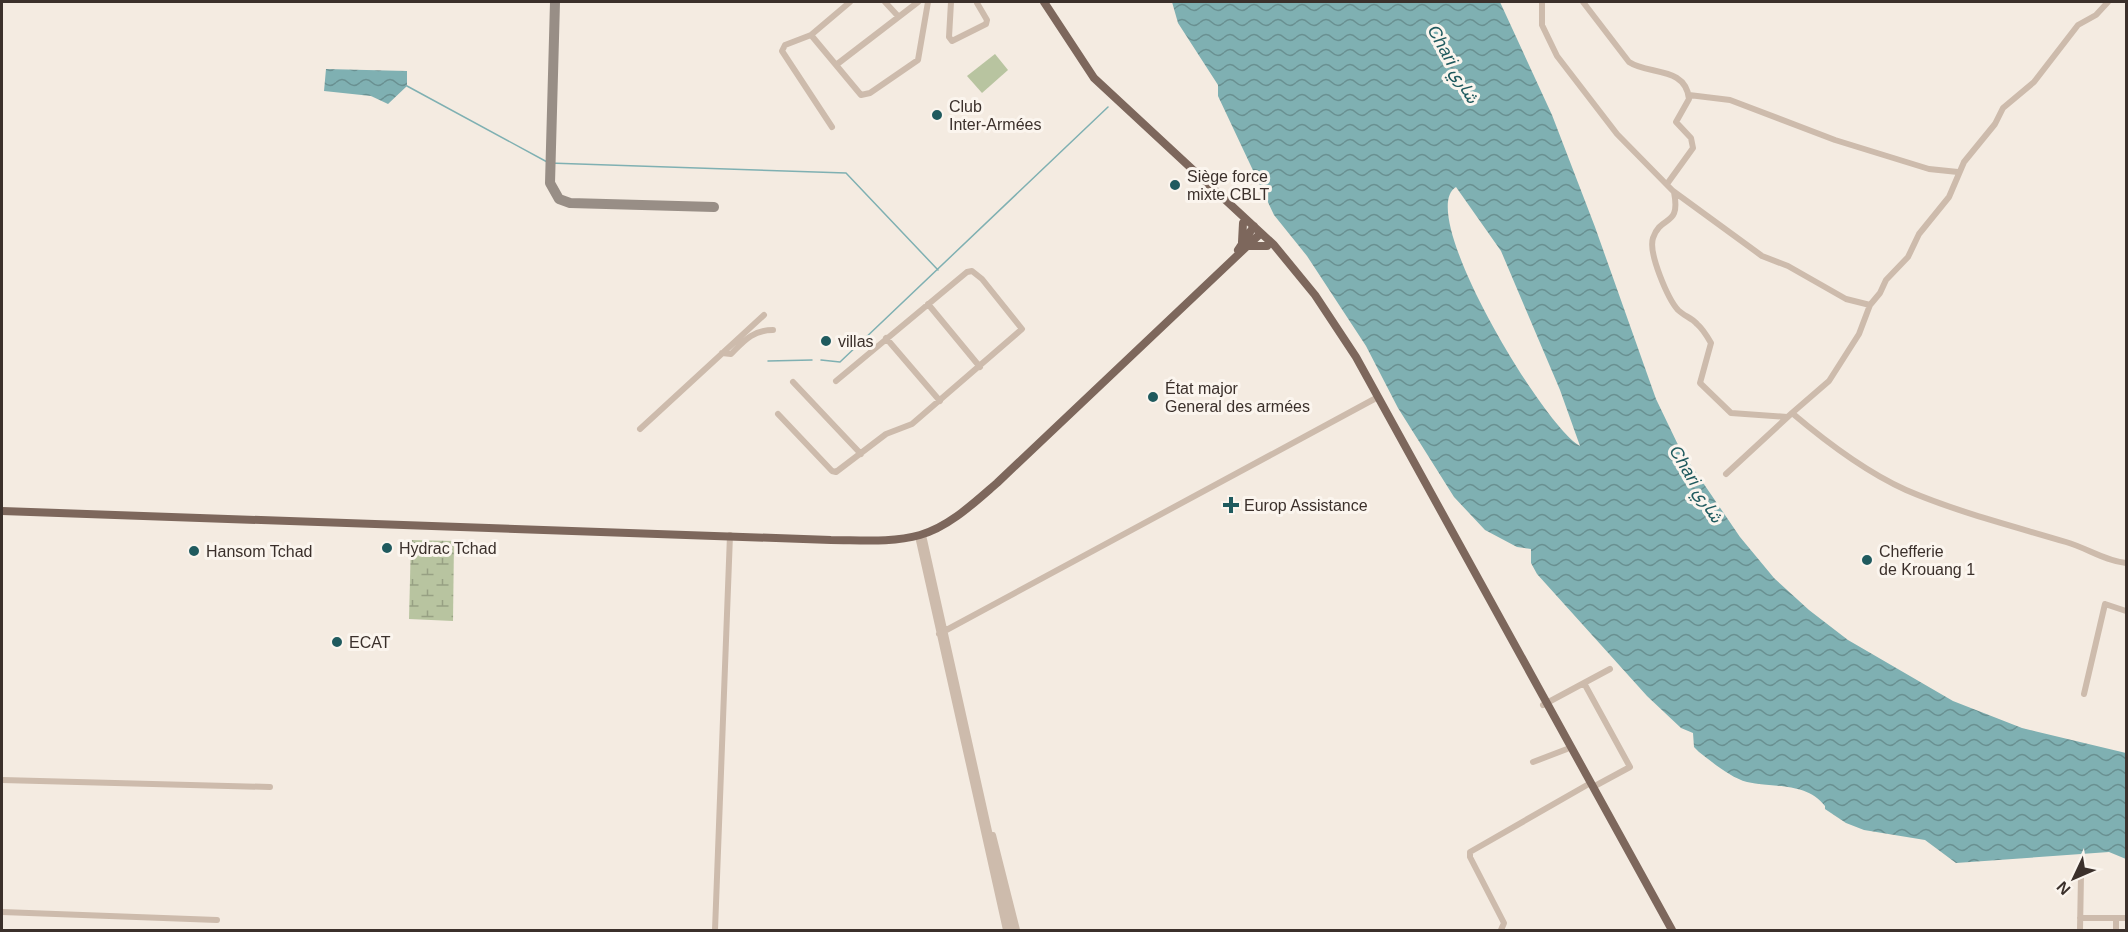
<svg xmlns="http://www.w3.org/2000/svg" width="2128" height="932" font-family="Helvetica,Vazirmatn,sans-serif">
	<defs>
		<pattern id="wetland-marsh" width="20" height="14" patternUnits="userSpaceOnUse" patternTransform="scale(1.5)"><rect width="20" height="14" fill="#b8c4a0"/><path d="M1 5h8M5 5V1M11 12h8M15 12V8" fill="none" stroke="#97a083"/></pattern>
		<pattern id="water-waves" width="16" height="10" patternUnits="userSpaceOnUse" patternTransform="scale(1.5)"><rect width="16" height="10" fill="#7fb0b2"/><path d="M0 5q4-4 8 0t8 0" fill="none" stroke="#699091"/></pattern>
	</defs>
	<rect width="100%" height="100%" fill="#f4ebe1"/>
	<!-- wetland -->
	<path fill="url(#wetland-marsh)" d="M 411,540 L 454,541 L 453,621 L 409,619 Z"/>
	<!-- pitch -->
	<path fill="#b8c4a0" d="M 995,54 L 1008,70 L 982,93 L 967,76 Z"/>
	<!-- water -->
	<path fill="url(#water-waves)" fill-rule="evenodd" d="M 1172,2 L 1500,2 L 1552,115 L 1595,227 L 1656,399 L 1680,449 L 1740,537 L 1774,578 L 1809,610 L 1848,640 L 1953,701 L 2022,728 L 2126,753 L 2126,859 L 2109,852 L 1956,863 L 1925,840 L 1864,830 L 1846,823 L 1825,809 L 1825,806 C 1806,782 1775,788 1747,782 C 1731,778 1712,762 1699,752 L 1694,747 L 1693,733 L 1681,728 L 1647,696 L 1537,574 L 1531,563 L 1531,549 L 1517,547 L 1485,530 L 1454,497 L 1398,408 L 1366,346 L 1307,256 L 1274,215 L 1218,96 L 1218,85 L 1178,23 ZM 1456,187 L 1501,251 L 1560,390 L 1580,446 C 1544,427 1414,212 1456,187 Z
		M 326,69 L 407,71 L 407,86 L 388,104 L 371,96 L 324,91 Z"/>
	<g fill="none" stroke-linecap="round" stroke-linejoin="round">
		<!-- stream -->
		<path stroke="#7fb0b2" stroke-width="1.5" d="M 407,86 L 549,163 L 846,173 L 938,270
			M 821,360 L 840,362 L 1108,107
			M 768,361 L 812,360"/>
		<!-- taxiway -->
		<path stroke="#988e86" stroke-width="10" d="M 555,2 L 550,183 L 559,199 L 570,203 L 714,207"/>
		<!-- minor -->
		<path stroke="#cdbbac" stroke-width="6" d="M 885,2 L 897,15
			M 918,2 L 836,65 L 861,95 L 870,93 L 918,60 L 928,2
			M 951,2 L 949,37 L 952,41 L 986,24 L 987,20 L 977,3
			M 1542,2 L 1542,25 L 1557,56 L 1617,134 L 1673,191 L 1762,256 L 1788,266 L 1846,299 L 1870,305
			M 1583,2 L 1629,62 C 1648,75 1686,66 1689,99 L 1676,122 L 1691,138 L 1693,148 L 1667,184
			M 811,35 L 785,45 L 782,51 L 832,127
			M 836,65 L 811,35 L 850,2
			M 1689,95 L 1730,100 L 1835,140 L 1929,169 L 1958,172
			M 1674,192 C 1681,228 1661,214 1653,238 C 1648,253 1668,299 1678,310 C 1684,316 1692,318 1697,324 C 1703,329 1707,336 1711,343 L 1700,383 L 1731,413 L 1787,417
			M 928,304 L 980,367
			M 886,338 L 940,401
			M 722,353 L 731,354 C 744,341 753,330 773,330
			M 793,382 L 861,454
			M 1792,413 L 1829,381 L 1859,334 L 1870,305 L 1880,293 L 1886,280 L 1908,257 L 1919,234 L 1949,197 L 1964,162 L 1995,124 L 2003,108 L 2034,82 L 2078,25 L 2096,15 L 2108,2
			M 778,414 L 832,471 L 836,472 L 886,434 L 912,424 L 1022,329 L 982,279 L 972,271 L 967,272 L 836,381
			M 640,429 L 764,315
			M 1726,474 L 1792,413 C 1825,441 1866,472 1906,490 C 1957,512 2013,526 2066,542 C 2087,548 2105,561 2126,563
			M 923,535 L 1011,930
			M 918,536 L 1006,930
			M 939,634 L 1378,397
			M 1584,683 L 1630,767 L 1593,787
			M 2084,694 L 2105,604 L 2126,611
			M 1543,705 L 1610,669
			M 1533,762 L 1567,749
			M 2,780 L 270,787
			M 993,835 L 1017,930
			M 2,912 L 217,920
			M 2080,918 L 2126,918
			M 715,930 L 730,535
			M 1501,930 L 1504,923 L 1470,857 L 1470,852 L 1587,785
			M 2080,930 L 2081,875
			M 2116,930 L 2116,918"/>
		<!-- major -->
		<path stroke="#7d675c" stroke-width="8" d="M 1044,2 L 1094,78 L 1274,245 L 1315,295 L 1356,357 L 1672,930
			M 1242,242 L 1243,223
			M 1248,246 L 1267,246
			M 1238,250 L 1254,226
			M 2,511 L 831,540 C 860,540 892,543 920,535 C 949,527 975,502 997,483 L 1261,233"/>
	</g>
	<!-- markers -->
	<g fill="#1f5a5e" stroke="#fbf5ee" stroke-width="2">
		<circle cx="937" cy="115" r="6"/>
		<circle cx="1175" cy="185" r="6"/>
		<circle cx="826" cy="341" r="6"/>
		<circle cx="1153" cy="397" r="6"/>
		<path d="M1228 496h6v6h6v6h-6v6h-6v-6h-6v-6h6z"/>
		<circle cx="387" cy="548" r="6"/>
		<circle cx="194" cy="551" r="6"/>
		<circle cx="1867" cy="560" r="6"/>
		<circle cx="337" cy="642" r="6"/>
	</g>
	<g text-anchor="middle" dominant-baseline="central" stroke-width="6" stroke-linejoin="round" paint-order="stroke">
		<!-- poi labels -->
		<g font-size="16" fill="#3b302b" stroke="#fbf5ee" text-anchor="start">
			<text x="949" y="106">Club<tspan x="949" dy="18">Inter-Armées</tspan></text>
			<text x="1187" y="176">Siège force<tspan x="1187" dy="18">mixte CBLT</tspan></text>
			<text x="838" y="341">villas</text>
			<text x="1165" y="388">État major<tspan x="1165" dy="18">General des armées</tspan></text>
			<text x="1244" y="505">Europ Assistance</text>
			<text x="399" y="548">Hydrac Tchad</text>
			<text x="206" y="551">Hansom Tchad</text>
			<text x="1879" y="551">Chefferie<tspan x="1879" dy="18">de Krouang 1</tspan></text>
			<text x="349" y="642">ECAT</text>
		</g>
		<!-- water labels -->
		<g font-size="18" font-style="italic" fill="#1f5a5e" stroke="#fbf5ee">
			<text transform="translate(1453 64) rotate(61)">Chari شاري</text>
			<text transform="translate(1696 484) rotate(59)">Chari شاري</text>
		</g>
	</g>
	<!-- border -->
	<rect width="2128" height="932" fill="none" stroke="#3b302b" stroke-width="6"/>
	<!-- north arrow -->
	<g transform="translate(2074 878) rotate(226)" stroke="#fbf5ee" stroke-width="4.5" paint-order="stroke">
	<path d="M0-4.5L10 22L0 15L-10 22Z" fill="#3b302b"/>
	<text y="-9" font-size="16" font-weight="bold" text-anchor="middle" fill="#3b302b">N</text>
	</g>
</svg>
